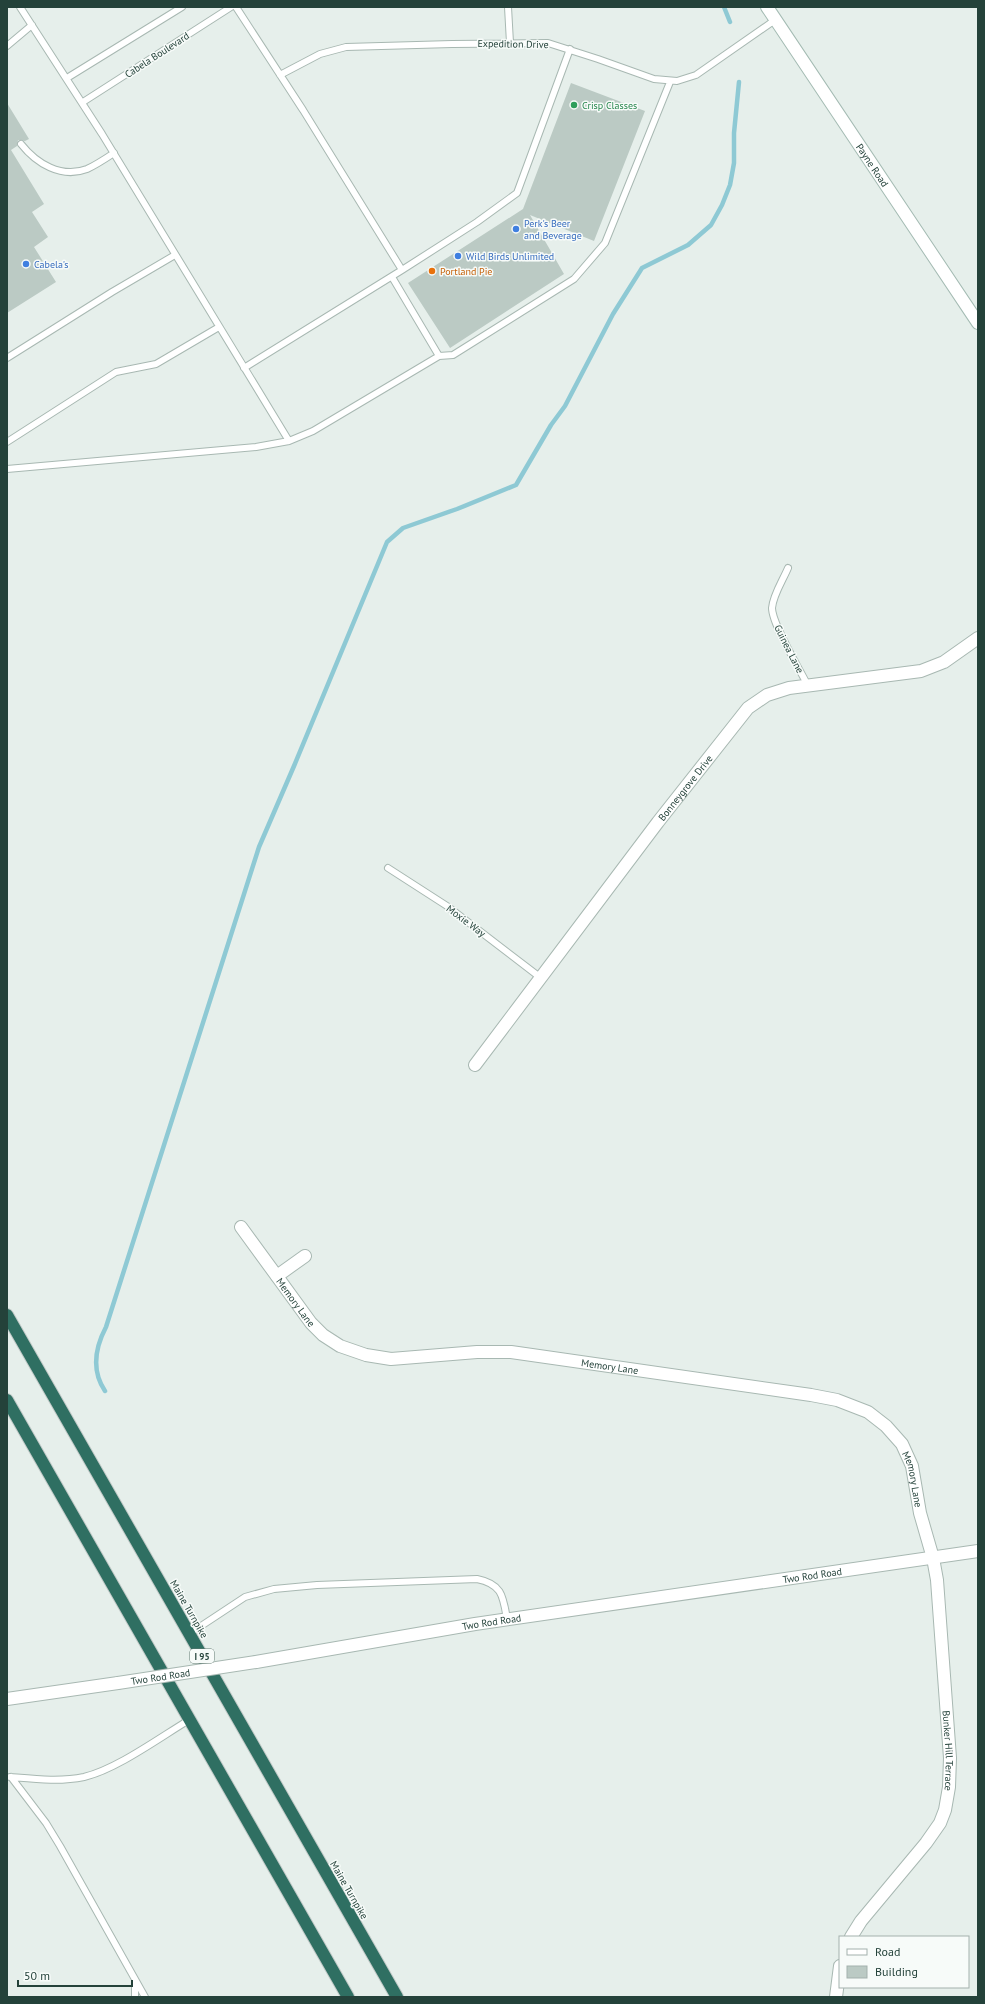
<svg xmlns="http://www.w3.org/2000/svg" width="985" height="2004" font-family="'PT Sans',sans-serif">
	<rect width="100%" height="100%" fill="#e6efeb"/>
	<g fill="none" stroke-linecap="round" stroke-linejoin="round">
		<!-- stream -->
		<path stroke="#8ec9d4" stroke-width="4.5" d="M 724,7 L 730,22
			M 105,1391 C 91,1370 95,1348 106,1327 L 259,847 L 294,766 L 387,542 L 403,528 L 457,509 L 516,485 L 551,425 L 565,406 L 613,314 L 642,268 L 688,245 L 711,225 L 722,205 L 730,185 L 734,163 L 734,133 L 739,82"/>
	</g>
	<!-- building -->
	<path fill="#bbcac4" d="M 571,83 L 645,111 L 594,241 L 530,215 L 564,274 L 450,348 L 408,283 L 523,209 Z
		M 7,103 L 29,139 L 25,141 L 18,140 L 17,146 L 11,150 L 44,204 L 32,212 L 48,237 L 34,247 L 56,282 L 7,313 Z"/>
	<g fill="none" stroke-linecap="round" stroke-linejoin="round">
		<!-- service casing -->
		<g stroke="#a8b8b2" stroke-width="8">
			<path id="service" d="M 20,7 L 102,134 L 289,441
				M 236,7 L 303,110 L 402,270
				M 508,7 L 510,43
				M 7,46 L 32,25
				M 280,75 L 320,54 L 346,47 L 452,44 L 548,43 L 598,59 L 654,79 L 677,81 L 696,75 L 775,20
				M 67,78 L 182,7
				M 83,102 L 231,7
				M 21,144 C 36,163 61,179 87,169 C 96,165 105,159 114,153
				M 392,277 L 439,356
				M 7,358 L 112,292 L 175,255
				M 244,368 L 402,270 L 477,222 L 517,193 L 570,49
				M 7,442 L 116,372 L 156,364 L 219,327
				M 7,469 L 256,447 L 289,441 L 313,431 L 439,356 L 453,355 L 574,279 L 605,243 L 670,82
				M 788,568 C 783,580 773,595 772,608 C 772,624 799,668 807,684
				M 388,868 L 447,906 L 541,978
				M 189,1634 L 245,1597 L 274,1589 L 317,1585 L 477,1579 C 502,1584 503,1596 507,1619
				M 10,1777 C 34,1779 60,1782 84,1777 C 117,1769 159,1738 189,1720
				M 11,1777 L 46,1823 L 60,1846 L 145,1997
				M 135,1997 L 135,1981"/>
		</g>
		<!-- minor casing -->
		<g stroke="#a8b8b2" stroke-width="14">
			<g id="minor">
				<path id="s1" d="M 475,1065 L 658,822 L 748,708 L 767,695 L 789,688 L 921,671 L 944,662 L 978,638"/>
				<path id="s2" d="M 241,1227 L 311,1323 L 323,1335 L 340,1346 L 366,1355 L 391,1359 L 477,1352 L 511,1352 L 811,1395 L 837,1400 L 868,1412 L 886,1426 L 902,1444 L 912,1466 L 920,1513 L 933,1558 L 937,1580 L 950,1758 L 949,1787 L 945,1810 L 940,1823 L 926,1843 L 861,1921 L 851,1937"/>
				<path d="M 277,1276 L 305,1256"/>
				<path id="s3" d="M 256,1662 L 475,1624 L 978,1551"/>
				<path d="M 7,1699 L 118,1683"/>
				<path d="M 836,1997 L 840,1966"/>
			</g>
		</g>
		<!-- secondary casing -->
		<g stroke="#a4bbb3" stroke-width="14">
			<g id="secondary">
				<path id="s4" d="M 767,7 L 978,323"/>
			</g>
		</g>
		<!-- motorway casing -->
		<g stroke="#c2cac8" stroke-width="14">
			<path id="motorway" d="M 7,1315 L 397,1997
				M 7,1400 L 348,1997"/>
		</g>
		<!-- service -->
		<use href="#service" stroke="#fff" stroke-width="6"/>
		<!-- minor -->
		<use href="#minor" stroke="#fff" stroke-width="12"/>
		<!-- secondary -->
		<use href="#secondary" stroke="#fff" stroke-width="12"/>
		<!-- motorway -->
		<use href="#motorway" stroke="#2f6f62" stroke-width="12"/>
		<!-- minor-bridge casing -->
		<g stroke="#a8b8b2" stroke-width="14" stroke-linecap="butt">
			<g id="minor-bridge">
				<path id="s5" d="M 118,1683 L 256,1662"/>
			</g>
		</g>
		<!-- minor-bridge -->
		<use href="#minor-bridge" stroke="#fff" stroke-width="12"/>
	</g>
	<!-- markers -->
	<circle fill="#2e9e5b" stroke="#f7fbf9" stroke-width="1.5" cx="574" cy="105" r="4"/>
	<g fill="#3f7fe0" stroke="#f7fbf9" stroke-width="1.5">
		<circle cx="516" cy="229" r="4"/>
		<circle cx="458" cy="256" r="4"/>
		<circle cx="26" cy="264" r="4"/>
	</g>
	<circle fill="#e8710a" stroke="#f7fbf9" stroke-width="1.5" cx="432" cy="271" r="4"/>
	<g text-anchor="middle" dominant-baseline="central" stroke-width="3" stroke-linejoin="round" paint-order="stroke">
		<!-- shield labels -->
		<rect fill="#f7fbf9" stroke="#637a73" stroke-width="1" x="190" y="1649" width="24" height="14" rx="3"/>
		<g font-size="9" font-weight="bold" fill="#24423a">
			<text x="202" y="1656">I 95</text>
		</g>
		<!-- street labels -->
		<g font-size="10" fill="#24423a" stroke="#f7fbf9">
			<text transform="translate(513 44) rotate(1)">Expedition Drive</text>
			<text transform="translate(157 55) rotate(-33)">Cabela Boulevard</text>
			<text stroke="none"><textPath href="#s4" startOffset="190">Payne Road</textPath></text>
			<text transform="translate(789 649) rotate(63)">Guinea Lane</text>
			<text stroke="none"><textPath href="#s1" startOffset="348">Bonneygrove Drive</textPath></text>
			<text transform="translate(466 921) rotate(37)">Moxie Way</text>
			<text stroke="none"><textPath href="#s2" startOffset="93">Memory Lane</textPath></text>
			<text stroke="none"><textPath href="#s2" startOffset="429">Memory Lane</textPath></text>
			<text stroke="none"><textPath href="#s2" startOffset="776">Memory Lane</textPath></text>
			<text stroke="none"><textPath href="#s3" startOffset="563">Two Rod Road</textPath></text>
			<text transform="translate(189 1609) rotate(60)">Maine Turnpike</text>
			<text stroke="none"><textPath href="#s3" startOffset="239">Two Rod Road</textPath></text>
			<text stroke="none"><textPath href="#s5" startOffset="43">Two Rod Road</textPath></text>
			<text stroke="none"><textPath href="#s2" startOffset="1051">Bunker Hill Terrace</textPath></text>
			<text transform="translate(349 1890) rotate(60)">Maine Turnpike</text>
		</g>
		<!-- leisure labels -->
		<g font-size="10" fill="#27864d" stroke="#f7fbf9" text-anchor="start">
			<text x="582" y="105">Crisp Classes</text>
		</g>
		<!-- shop labels -->
		<g font-size="10" fill="#366cbe" stroke="#f7fbf9" text-anchor="start">
			<text x="524" y="223">Perk's Beer<tspan x="524" dy="12">and Beverage</tspan></text>
			<text x="466" y="256">Wild Birds Unlimited</text>
			<text x="34" y="264">Cabela's</text>
		</g>
		<!-- food labels -->
		<g font-size="10" fill="#c56008" stroke="#f7fbf9" text-anchor="start">
			<text x="440" y="271">Portland Pie</text>
		</g>
	</g>
	<!-- border -->
	<rect width="985" height="2004" fill="none" stroke="#24423a" stroke-width="16"/>
	<!-- legend -->
	<rect x="839" y="1936" width="130" height="52" fill="#f7fbf9" stroke="#a3b1ad"/>
	<rect x="847" y="1949" width="20" height="6" fill="#ffffff" stroke="#a3b1ad"/>
	<text x="875" y="1956" font-size="12" fill="#24423a">Road</text>
	<rect x="847" y="1966" width="20" height="12" fill="#bbcac4" stroke="#a3b1ad"/>
	<text x="875" y="1976" font-size="12" fill="#24423a">Building</text>
	<!-- scale -->
	<path d="M18 1980v6h114v-6" fill="none" stroke="#24423a" stroke-width="2"/>
	<text x="24" y="1980" font-size="12" fill="#24423a" stroke="#f7fbf9" stroke-width="3" paint-order="stroke">50 m</text>
</svg>
